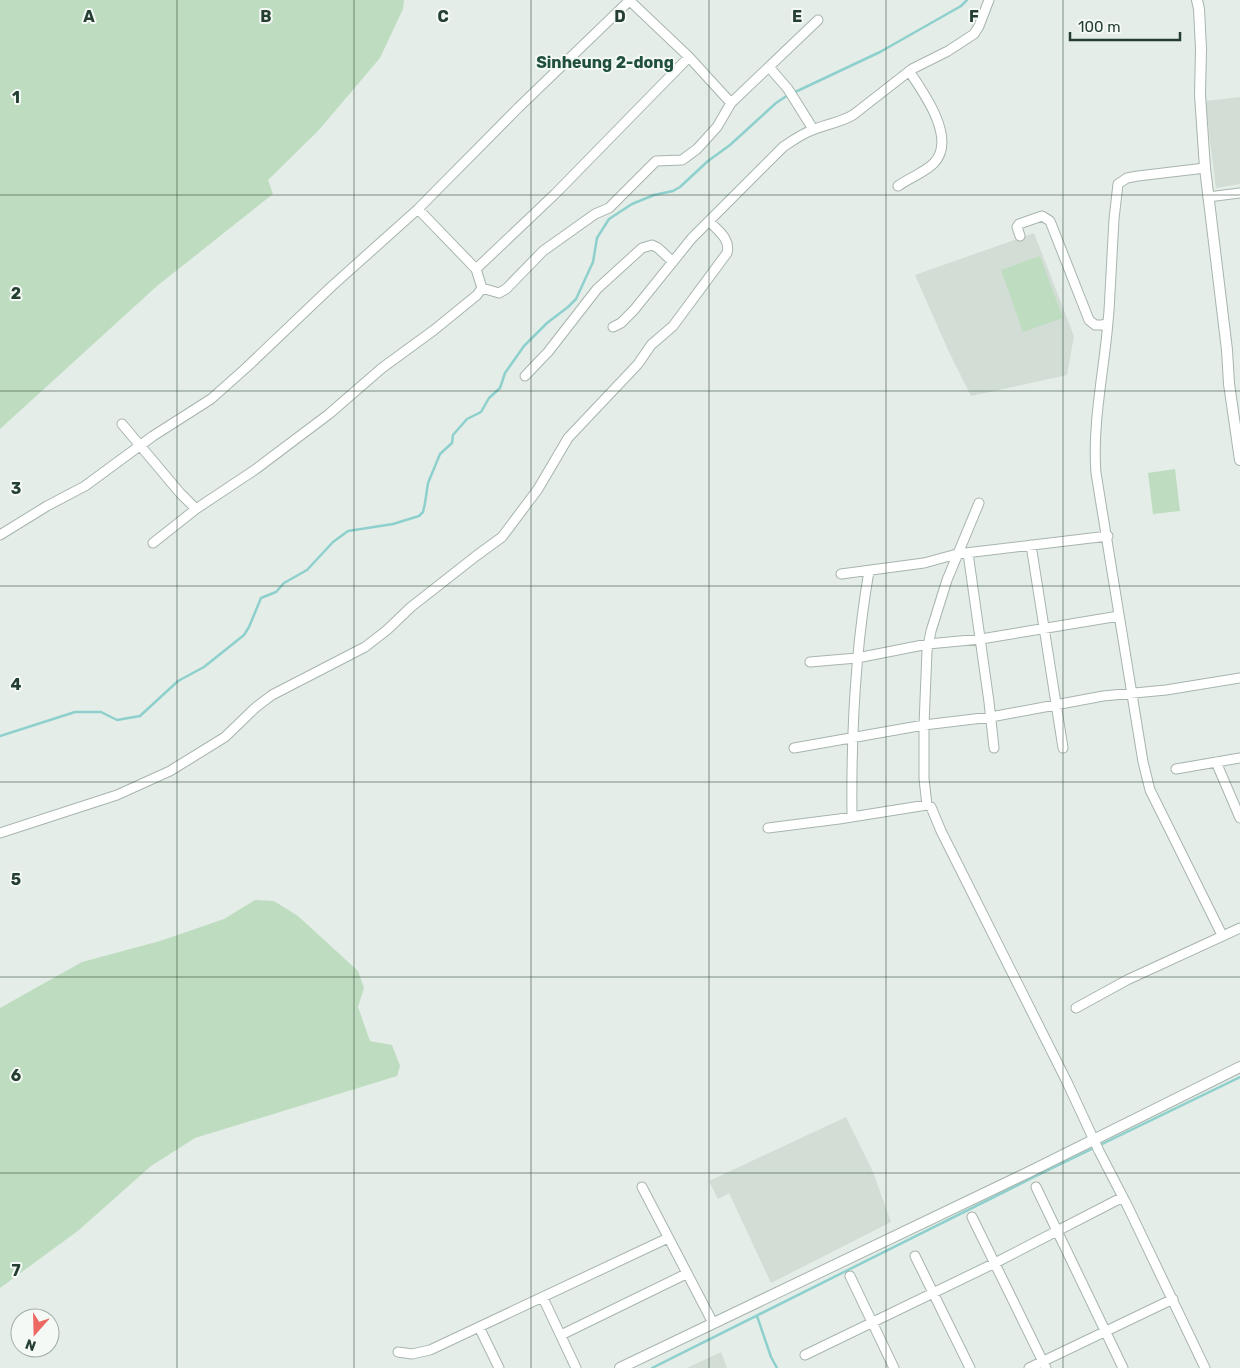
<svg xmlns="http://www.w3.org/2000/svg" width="1240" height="1368" font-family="Rubik,sans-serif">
	<rect width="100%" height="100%" fill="#e4ede7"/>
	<!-- built -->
	<path fill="#d2ddd6" d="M 1240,97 L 1240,184 L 1216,188 L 1205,101 Z
		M 1034,233 L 1074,336 L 1067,375 L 971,396 L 949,352 L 915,275 Z
		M 846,1117 L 873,1172 L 891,1222 L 771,1283 L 729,1193 L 718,1199 L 709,1181 Z
		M 721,1352 L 727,1368 L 687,1368 Z"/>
	<!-- green -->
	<path fill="#beddc0" d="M 0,0 L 404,0 L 403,9 L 380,58 L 318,131 L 268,180 L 273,194 L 157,286 L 0,429 Z
		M 1040,256 L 1063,318 L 1023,332 L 1001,270 Z
		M 1175,469 L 1180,511 L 1153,514 L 1148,473 Z
		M 255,900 L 274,901 L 298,916 L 358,971 L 364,988 L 358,1007 L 370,1041 L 392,1045 L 400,1066 L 397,1076 L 195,1138 L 151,1166 L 79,1230 L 0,1288 L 0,1008 L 82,962 L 160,941 L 224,919 Z"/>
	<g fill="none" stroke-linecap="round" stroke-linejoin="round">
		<!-- stream -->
		<path stroke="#8ed0cd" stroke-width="2.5" d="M 793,93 L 880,52 L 961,6 L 967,0
			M 0,736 L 75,712 L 101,712 L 117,720 L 140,716 L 178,681 L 204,667 L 244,635 L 249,627 L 261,598 L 276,592 L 284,583 L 307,570 L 333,542 L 348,531 L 393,524 L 419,516 L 423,512 L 425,503 L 428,483 L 440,454 L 452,443 L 453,435 L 467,419 L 481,412 L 489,398 L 500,388 L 505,373 L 524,346 L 547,323 L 568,307 L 576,299 L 593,262 L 597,238 L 609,219 L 632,204 L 654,195 L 673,191 L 680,187 L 708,161 L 730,145 L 776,103 L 788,95
			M 757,1316 L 771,1357 L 777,1368
			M 652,1368 L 1034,1177 L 1240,1077"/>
		<!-- minor casing -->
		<g stroke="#a7b5ad" stroke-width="11">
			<path id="minor" d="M 629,0 L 689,57 L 731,103
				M 769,67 L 788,89 L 813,129
				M 898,186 C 909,178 924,173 934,163 C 957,139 924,93 909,71
				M 1208,197 L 1240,193
				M 1020,236 L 1017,227 L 1019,224 L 1042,216 L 1050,221 L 1089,320 L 1095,325 L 1103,325 L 1108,322 L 1109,311 L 1114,219 L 1118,184 L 1127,178 L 1138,176 L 1205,168
				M 476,269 L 555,194 L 689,57
				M 482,288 L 499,293 L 506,289 L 543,251 L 595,214 L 609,208 L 656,161 L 682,160 L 697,149 L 717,127 L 731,103 L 818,20
				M 1108,322 C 1104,371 1092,424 1096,473 L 1143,762 L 1150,790 L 1222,935
				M 613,327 L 621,323 L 634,310 L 692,238 L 783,147 C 793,140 803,133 815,129 C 828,124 841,122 853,115 L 912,69 L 948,51 L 974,34 L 979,26 L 989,0
				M 525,376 L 548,352 L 597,289 L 642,248 L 652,245 L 658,248 L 673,262
				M 122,424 L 180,493 L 196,509 L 256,469 L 329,414 L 382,368 L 434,330 L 477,295 L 482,288 L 476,269 L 418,209
				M 0,535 L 47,506 L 85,486 L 153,436 L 211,399 L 247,367 L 332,286 L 418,209 L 518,108 L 630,0
				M 153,543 L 196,509
				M 1031,545 L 1063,748
				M 968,553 L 989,702 L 994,748
				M 841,574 L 924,563 L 957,554 L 1108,536
				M 810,662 L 857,658 L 928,644 L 981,639 L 1119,616
				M 794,748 L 924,725 L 991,717 L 1103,696 L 1166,690 L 1240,678
				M 1216,762 L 1240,818
				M 1176,769 L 1240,758
				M 927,805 L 924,779 L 924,725 L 927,651 L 931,631 L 947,580 L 979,503
				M 852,817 C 851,735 855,652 869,571
				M 768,828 L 839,819 L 927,805 L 931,807 L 941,831 L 1067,1082 L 1099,1151 L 1127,1205 L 1205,1368
				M 0,833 L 117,795 L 170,771 L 225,737 L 255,708 L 272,695 L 365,647 L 387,630 L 411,607 L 476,556 L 502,537 L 538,489 L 568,438 L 638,364 L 651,345 L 673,326 L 727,253 C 731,239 718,231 709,221
				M 1076,1008 L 1127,980 L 1240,928
				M 642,1187 L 713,1323
				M 1036,1187 L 1123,1368
				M 972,1217 L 1046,1368
				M 915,1256 L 970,1368
				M 850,1276 L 894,1368
				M 543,1298 L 576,1368
				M 479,1327 L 499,1368
				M 561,1335 L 686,1274
				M 398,1352 L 412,1354 L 430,1350 L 668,1238
				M 805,1355 L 995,1263 L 1123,1197
				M 1029,1368 L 1173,1299"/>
		</g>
		<!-- tertiary casing -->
		<g stroke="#a7b5ad" stroke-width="12">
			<path id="tertiary" d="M 1197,0 L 1199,9 L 1201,49 L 1200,95 L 1205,168 L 1227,350 L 1229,384 L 1240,460
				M 620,1368 L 1029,1172 L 1240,1067"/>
		</g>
		<!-- minor -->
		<use href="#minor" stroke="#fff" stroke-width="9"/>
		<!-- tertiary -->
		<use href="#tertiary" stroke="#fff" stroke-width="10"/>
	</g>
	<!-- grid -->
	<path fill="none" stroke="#243e32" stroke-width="1" stroke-opacity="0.55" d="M 177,0 L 177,1368M 354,0 L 354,1368M 531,0 L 531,1368M 709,0 L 709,1368M 886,0 L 886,1368M 1063,0 L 1063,1368M 0,195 L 1240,195M 0,391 L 1240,391M 0,586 L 1240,586M 0,782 L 1240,782M 0,977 L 1240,977M 0,1173 L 1240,1173"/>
	<g text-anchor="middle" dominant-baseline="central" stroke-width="4" stroke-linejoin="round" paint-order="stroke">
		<!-- quarter labels -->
		<g font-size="16" font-weight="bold" fill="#20503b" stroke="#f4f9f6">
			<text x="605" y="62">Sinheung 2-dong</text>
		</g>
	</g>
	<g font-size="16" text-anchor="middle" font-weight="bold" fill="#243e32" stroke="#f4f9f6" stroke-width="4" stroke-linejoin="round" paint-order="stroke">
		<text x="89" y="22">A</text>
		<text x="266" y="22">B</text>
		<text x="443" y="22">C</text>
		<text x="620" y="22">D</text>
		<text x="797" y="22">E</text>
		<text x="974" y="22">F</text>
		<text x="16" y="103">1</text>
		<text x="16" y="299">2</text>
		<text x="16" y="494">3</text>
		<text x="16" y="690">4</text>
		<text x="16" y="885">5</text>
		<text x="16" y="1081">6</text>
		<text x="16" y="1276">7</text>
	</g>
	<!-- north arrow -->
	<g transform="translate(35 1333) rotate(200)"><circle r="24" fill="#f4f9f6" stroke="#a1aea8"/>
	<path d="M0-4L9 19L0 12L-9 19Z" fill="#ed6862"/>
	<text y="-8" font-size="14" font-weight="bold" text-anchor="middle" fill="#243e32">N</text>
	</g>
	<!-- scale -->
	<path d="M1070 32v8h110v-8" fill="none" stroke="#243e32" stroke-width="2.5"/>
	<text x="1078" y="32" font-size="15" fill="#243e32" stroke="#f4f9f6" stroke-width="4" paint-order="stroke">100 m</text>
</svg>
